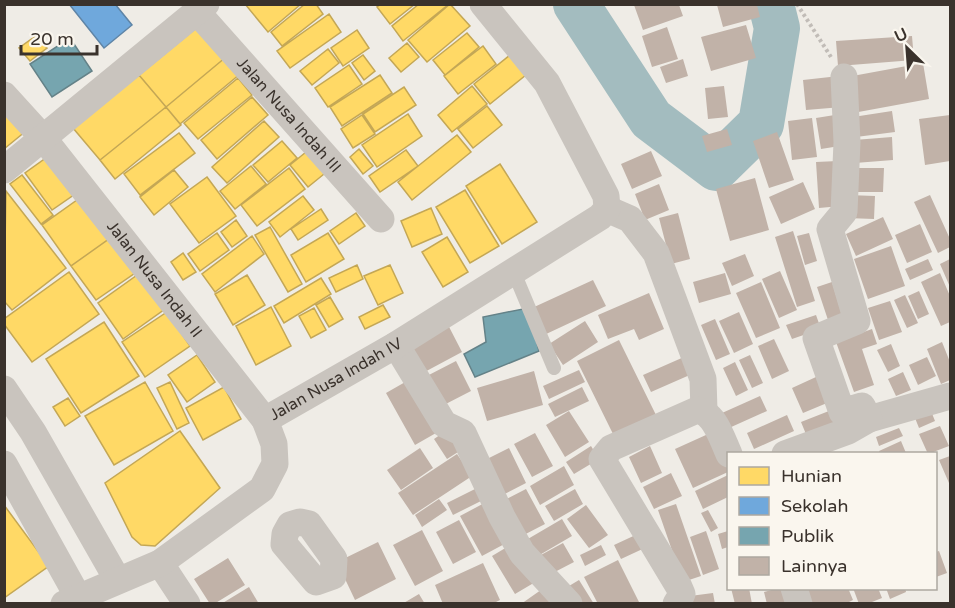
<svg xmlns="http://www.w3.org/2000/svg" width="955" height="608" font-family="'Varela Round',sans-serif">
	<rect width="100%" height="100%" fill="#efece6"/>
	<!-- homes -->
	<path fill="#ffd966" stroke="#c4a755" stroke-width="1.5" d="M 245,4 L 301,4 L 268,32 Z
		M 305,4 L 316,4 L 323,14 L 282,46 L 271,32 Z
		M 381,4 L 415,4 L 390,24 L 377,7 Z
		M 419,4 L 449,4 L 403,41 L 392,26 Z
		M 450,4 L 470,26 L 427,62 L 408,40 Z
		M 329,14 L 341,32 L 290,68 L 277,51 Z
		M 200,25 L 226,57 L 166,107 L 139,75 Z
		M 357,30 L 369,48 L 343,66 L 331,48 Z
		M 467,33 L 479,47 L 445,75 L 433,60 Z
		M 37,35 L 47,48 L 30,61 L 19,48 Z
		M 407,43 L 419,57 L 401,72 L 389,58 Z
		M 483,46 L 496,64 L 458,94 L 444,76 Z
		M 328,49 L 339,63 L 312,85 L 300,71 Z
		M 363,55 L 375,71 L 364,80 L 352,63 Z
		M 510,55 L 526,75 L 490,104 L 474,84 Z
		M 226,57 L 240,74 L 180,124 L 166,107 Z
		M 349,65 L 362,84 L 328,107 L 315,88 Z
		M 139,75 L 166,107 L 100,160 L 73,128 Z
		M 380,75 L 392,93 L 342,126 L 330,107 Z
		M 238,78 L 252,95 L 198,139 L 184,123 Z
		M 472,86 L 487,104 L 452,132 L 438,115 Z
		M 404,87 L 416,105 L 375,132 L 363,114 Z
		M 252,97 L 268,115 L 217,159 L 201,140 Z
		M 4,106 L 26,131 L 4,149 Z
		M 487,106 L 502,125 L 473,148 L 458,129 Z
		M 166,107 L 181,125 L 115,179 L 100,160 Z
		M 408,114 L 422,136 L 377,167 L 362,145 Z
		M 362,115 L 375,134 L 353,148 L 341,129 Z
		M 264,121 L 279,137 L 227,183 L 212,167 Z
		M 179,133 L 195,153 L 140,195 L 124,174 Z
		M 457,135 L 471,152 L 412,200 L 398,182 Z
		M 282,141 L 297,158 L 268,182 L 253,165 Z
		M 311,148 L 329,170 L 308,187 L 290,165 Z
		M 359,149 L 373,166 L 363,174 L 350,157 Z
		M 406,150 L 418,166 L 380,192 L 369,176 Z
		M 50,155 L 78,192 L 52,210 L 25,173 Z
		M 500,164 L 537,222 L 502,244 L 466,186 Z
		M 251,166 L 266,184 L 235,209 L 220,191 Z
		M 289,168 L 305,189 L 257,226 L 241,205 Z
		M 174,170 L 188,187 L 154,215 L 140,197 Z
		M 22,175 L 53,215 L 41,224 L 10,184 Z
		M 207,177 L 236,216 L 199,243 L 170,204 Z
		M 465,190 L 499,246 L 470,263 L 436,207 Z
		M 6,191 L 66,268 L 12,310 L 4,301 Z
		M 84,195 L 113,236 L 71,266 L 42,225 Z
		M 303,196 L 314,210 L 280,237 L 269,222 Z
		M 431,208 L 442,234 L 412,247 L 401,221 Z
		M 321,209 L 328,220 L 298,240 L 291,229 Z
		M 356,213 L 365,226 L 339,244 L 330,231 Z
		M 236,220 L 247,236 L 232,247 L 221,232 Z
		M 270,227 L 302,284 L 288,292 L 255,235 Z
		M 217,233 L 229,250 L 200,271 L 188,254 Z
		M 328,233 L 344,259 L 306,282 L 291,255 Z
		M 113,236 L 138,271 L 96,300 L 71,266 Z
		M 252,236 L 264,254 L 215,292 L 202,274 Z
		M 447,237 L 468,272 L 443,287 L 422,252 Z
		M 183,253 L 196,272 L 183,280 L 171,262 Z
		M 357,265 L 363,279 L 336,292 L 329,278 Z
		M 390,265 L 403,293 L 378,305 L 364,276 Z
		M 69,272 L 99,314 L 32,362 L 4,324 L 4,319 Z
		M 140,273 L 165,309 L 123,339 L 98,303 Z
		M 247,275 L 265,305 L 233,325 L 215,294 Z
		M 321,278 L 331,294 L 284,323 L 274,306 Z
		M 330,297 L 343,319 L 329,327 L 316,305 Z
		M 383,305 L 390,317 L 365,329 L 359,317 Z
		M 271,307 L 291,346 L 256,365 L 236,326 Z
		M 314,308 L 326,330 L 311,338 L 299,316 Z
		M 167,312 L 190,346 L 145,377 L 122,342 Z
		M 104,322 L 139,376 L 81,413 L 46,359 Z
		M 197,355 L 215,382 L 187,402 L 168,375 Z
		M 145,382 L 173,431 L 114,465 L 85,416 Z
		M 170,382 L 189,423 L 177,429 L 157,388 Z
		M 224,387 L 241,419 L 203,440 L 186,408 Z
		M 68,398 L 80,416 L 65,426 L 53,407 Z
		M 180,431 L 220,488 L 155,546 L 141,545 L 132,537 L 105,483 Z
		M 4,505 L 49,566 L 4,598 Z"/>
	<!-- schools -->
	<path fill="#6fa8dc" stroke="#5f85a7" stroke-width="1.5" d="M 69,4 L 115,4 L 132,25 L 104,48 Z"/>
	<!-- public -->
	<path fill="#76a5af" stroke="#648288" stroke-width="1.5" d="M 70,38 L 92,71 L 52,97 L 30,64 Z
		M 528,308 L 539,351 L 475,377 L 464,354 L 486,342 L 483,317 Z"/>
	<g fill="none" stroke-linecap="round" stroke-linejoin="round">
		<!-- river -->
		<path stroke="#a3bcbf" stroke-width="46" d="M 576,4 L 651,119 L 716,168 L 761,124 L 777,28 L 771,4"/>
	</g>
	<!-- building -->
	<path fill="#c1b2a8" d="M 634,5 L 679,5 L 683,16 L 643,30 Z
		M 717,5 L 757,5 L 760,17 L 723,27 Z
		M 746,25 L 756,58 L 711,71 L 701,37 Z
		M 667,27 L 678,59 L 652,67 L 642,36 Z
		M 912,36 L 914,60 L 838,66 L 836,41 Z
		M 683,59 L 688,76 L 666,83 L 660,67 Z
		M 923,63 L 929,99 L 853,113 L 847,77 Z
		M 839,76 L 842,107 L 806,110 L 803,80 Z
		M 724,86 L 728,117 L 708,119 L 705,88 Z
		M 892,111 L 895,132 L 856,137 L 853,117 Z
		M 841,114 L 846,145 L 821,149 L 816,118 Z
		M 950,115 L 950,161 L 925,165 L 919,119 Z
		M 812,118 L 817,157 L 792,160 L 788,121 Z
		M 727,129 L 732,145 L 707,152 L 702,136 Z
		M 777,132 L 794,180 L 769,188 L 753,141 Z
		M 892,137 L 893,160 L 855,163 L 854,140 Z
		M 651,151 L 662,176 L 632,189 L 621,164 Z
		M 838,161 L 841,206 L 819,208 L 816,162 Z
		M 854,168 L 884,168 L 883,192 L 853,192 Z
		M 755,178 L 769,230 L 730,241 L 716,189 Z
		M 803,182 L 815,209 L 781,224 L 769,197 Z
		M 659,184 L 669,210 L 645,220 L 635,194 Z
		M 848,195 L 875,196 L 874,219 L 847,218 Z
		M 930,195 L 950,239 L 950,247 L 938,253 L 914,202 Z
		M 678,213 L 690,259 L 671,264 L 659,218 Z
		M 883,217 L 893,239 L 856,256 L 846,234 Z
		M 920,224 L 932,252 L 907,263 L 895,235 Z
		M 793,231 L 815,301 L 797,307 L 775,237 Z
		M 809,233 L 817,261 L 805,265 L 797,236 Z
		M 891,246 L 905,286 L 868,299 L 854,259 Z
		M 745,254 L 754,276 L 732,286 L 722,263 Z
		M 928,259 L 933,270 L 910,280 L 905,269 Z
		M 950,259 L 950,287 L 940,264 Z
		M 780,271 L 797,310 L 779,318 L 762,279 Z
		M 725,273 L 731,294 L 699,303 L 693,282 Z
		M 940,273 L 950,296 L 950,322 L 941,326 L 921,282 Z
		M 593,280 L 606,306 L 544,335 L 532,308 Z
		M 761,282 L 780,328 L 756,338 L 736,293 Z
		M 832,282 L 842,315 L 828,320 L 817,287 Z
		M 919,291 L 929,314 L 918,319 L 908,296 Z
		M 649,293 L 664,329 L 639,340 L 634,329 L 608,339 L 598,315 Z
		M 905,295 L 918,323 L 907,328 L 894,300 Z
		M 890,301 L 902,332 L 879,340 L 868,308 Z
		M 739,312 L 753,344 L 734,353 L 719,321 Z
		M 816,315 L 821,329 L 792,339 L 786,325 Z
		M 715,319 L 730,354 L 716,360 L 701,325 Z
		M 446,321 L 462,352 L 419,375 L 402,345 Z
		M 585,321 L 598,342 L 563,365 L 549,344 Z
		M 872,329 L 877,344 L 862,349 L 874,385 L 854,392 L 836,342 Z
		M 774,339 L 789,371 L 772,379 L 758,346 Z
		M 619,340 L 656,415 L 614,436 L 577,361 Z
		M 942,342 L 950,362 L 950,380 L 941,384 L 927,349 Z
		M 891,344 L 900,366 L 888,372 L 877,350 Z
		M 750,355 L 763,383 L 752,388 L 739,360 Z
		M 684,357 L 692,374 L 651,392 L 643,375 Z
		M 927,357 L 936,376 L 918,385 L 909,365 Z
		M 456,361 L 471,391 L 438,408 L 423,378 Z
		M 735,362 L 748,390 L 736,396 L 723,368 Z
		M 579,370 L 585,382 L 549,399 L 543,386 Z
		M 534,371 L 543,405 L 487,421 L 477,388 Z
		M 903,372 L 911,390 L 896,396 L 888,379 Z
		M 414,377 L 443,429 L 415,445 L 386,393 Z
		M 816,377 L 827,403 L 803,413 L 792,388 Z
		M 582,387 L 589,401 L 555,417 L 548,404 Z
		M 760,396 L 767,411 L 729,428 L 722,413 Z
		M 929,406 L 935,421 L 919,428 L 913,413 Z
		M 834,409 L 841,426 L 808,439 L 801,422 Z
		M 569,411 L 589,442 L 565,457 L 546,425 Z
		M 787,415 L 794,431 L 754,449 L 747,433 Z
		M 940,426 L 949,446 L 928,454 L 919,434 Z
		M 899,428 L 903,436 L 879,446 L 876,437 Z
		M 447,430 L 466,447 L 447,459 L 434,439 Z
		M 717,430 L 728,455 L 728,472 L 693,488 L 675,449 Z
		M 535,433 L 553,466 L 532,477 L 514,444 Z
		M 901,441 L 906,453 L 880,454 L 879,451 Z
		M 591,446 L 599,459 L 574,474 L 566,462 Z
		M 650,446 L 662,473 L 641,483 L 629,457 Z
		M 420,448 L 433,468 L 401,490 L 387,470 Z
		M 509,448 L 526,483 L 499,497 L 481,462 Z
		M 457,454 L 472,476 L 413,515 L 398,493 Z
		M 950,456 L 950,482 L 949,483 L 939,460 Z
		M 564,466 L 574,485 L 540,505 L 530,486 Z
		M 671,473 L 682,496 L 654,509 L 643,487 Z
		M 728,475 L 728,497 L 703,509 L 695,491 Z
		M 483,485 L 489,497 L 453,515 L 447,503 Z
		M 526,489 L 545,524 L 516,539 L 497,504 Z
		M 575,489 L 583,504 L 554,521 L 545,506 Z
		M 439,499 L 447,510 L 422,527 L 415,515 Z
		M 490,500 L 512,540 L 482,556 L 460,516 Z
		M 676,504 L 701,576 L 683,582 L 658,510 Z
		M 586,505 L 608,535 L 589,548 L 567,519 Z
		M 708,510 L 718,528 L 711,532 L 701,513 Z
		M 562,519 L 572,536 L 531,560 L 521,543 Z
		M 459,520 L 476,552 L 453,564 L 436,532 Z
		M 422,530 L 443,571 L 415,586 L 393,545 Z
		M 706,531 L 719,569 L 703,575 L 690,537 Z
		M 728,531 L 728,547 L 722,549 L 718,534 Z
		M 642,532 L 649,546 L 621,559 L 614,545 Z
		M 378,542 L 396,579 L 355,600 L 337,562 Z
		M 514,543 L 537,581 L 515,594 L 492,556 Z
		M 563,543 L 574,562 L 549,575 L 539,556 Z
		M 601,545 L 606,555 L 585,566 L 580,555 Z
		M 939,551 L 947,573 L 936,577 L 936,552 Z
		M 228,558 L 245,585 L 214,604 L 210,604 L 194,579 Z
		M 618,560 L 640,604 L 598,604 L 584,577 Z
		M 483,563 L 500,600 L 492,604 L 443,604 L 435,585 Z
		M 579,580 L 594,604 L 573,604 L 564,589 Z
		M 548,585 L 561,604 L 521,604 Z
		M 249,587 L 259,604 L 221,604 Z
		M 731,588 L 749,588 L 752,604 L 735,604 Z
		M 779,588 L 791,588 L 794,604 L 767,604 L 764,592 Z
		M 813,588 L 848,588 L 853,600 L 845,604 L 802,604 L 798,594 Z
		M 853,588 L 878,588 L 882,598 L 867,604 L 859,604 Z
		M 886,588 L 905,588 L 906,592 L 890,599 Z
		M 713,593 L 715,604 L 691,604 L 690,596 Z
		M 419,594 L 425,604 L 402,604 Z"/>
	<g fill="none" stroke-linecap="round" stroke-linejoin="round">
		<!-- path -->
		<path stroke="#c1bcb7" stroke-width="4" stroke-dasharray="3 3" stroke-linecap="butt" d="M 797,4 L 831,57"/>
		<!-- lane -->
		<path stroke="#c9c4be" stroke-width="14" d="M 513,270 L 554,368"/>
		<!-- street -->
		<g stroke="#c9c4be" stroke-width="27">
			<path id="s1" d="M 197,12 L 381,219"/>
			<path id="s2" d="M 4,95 L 44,139 L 265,420"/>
			<path d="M 4,170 L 206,4"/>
			<path d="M 607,209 L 630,219 L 656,253 L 703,379 L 704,411"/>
			<path d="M 396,345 L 444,424 L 463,433 L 502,517 L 522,553 L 569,604"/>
			<path d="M 4,389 L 33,432 L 117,579"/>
			<path d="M 869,419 L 950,396"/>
			<path d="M 785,454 L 848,431 L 869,419 L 862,406 L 842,412 L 816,338 L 857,321 L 830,229 L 844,212 L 847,142 L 844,77"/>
			<path d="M 4,464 L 78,597"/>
			<path d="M 300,522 L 309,524 L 334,559 L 333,576 L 316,582 L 284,544 L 285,534 L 290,525 Z"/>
			<path d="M 160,563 L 187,604"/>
			<path d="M 794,588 L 799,604"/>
			<path id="s3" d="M 64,604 L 160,563 L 262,489 L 275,464 L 274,444 L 265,420 L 396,345 L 600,217 L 607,209 L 606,196 L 547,83 L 483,4"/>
			<path d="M 676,604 L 682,594 L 679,587 L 602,459 L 611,448 L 697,410 C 715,413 722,439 729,454"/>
		</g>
	</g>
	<g text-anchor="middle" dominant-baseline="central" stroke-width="6" stroke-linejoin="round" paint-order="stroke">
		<!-- street labels -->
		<g font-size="16" fill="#3a322c" stroke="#faf6ee">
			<text stroke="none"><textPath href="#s1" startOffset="138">Jalan Nusa Indah III</textPath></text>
			<text stroke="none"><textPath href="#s2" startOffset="238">Jalan Nusa Indah II</textPath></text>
			<text stroke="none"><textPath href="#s3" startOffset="386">Jalan Nusa Indah IV</textPath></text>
		</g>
	</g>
	<!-- border -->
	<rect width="955" height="608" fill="none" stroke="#3a322c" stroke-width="12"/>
	<!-- legend -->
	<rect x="727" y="452" width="210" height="138" fill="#faf6ee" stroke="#ada8a0" stroke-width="1.5"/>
	<rect x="739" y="467" width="30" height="18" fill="#ffd966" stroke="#ada8a0" stroke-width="1.5"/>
	<text x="781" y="482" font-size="18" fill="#3a322c">Hunian</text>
	<rect x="739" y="497" width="30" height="18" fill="#6fa8dc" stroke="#ada8a0" stroke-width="1.5"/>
	<text x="781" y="512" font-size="18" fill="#3a322c">Sekolah</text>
	<rect x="739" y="527" width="30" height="18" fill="#76a5af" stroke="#ada8a0" stroke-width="1.5"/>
	<text x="781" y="542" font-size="18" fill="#3a322c">Publik</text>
	<rect x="739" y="557" width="30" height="18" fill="#c1b2a8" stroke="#ada8a0" stroke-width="1.5"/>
	<text x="781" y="572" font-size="18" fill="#3a322c">Lainnya</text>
	<!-- north arrow -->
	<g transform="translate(907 48) rotate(335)" stroke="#faf6ee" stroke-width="4.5" paint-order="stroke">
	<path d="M0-4.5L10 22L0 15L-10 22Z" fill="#3a322c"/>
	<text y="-9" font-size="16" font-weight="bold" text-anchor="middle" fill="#3a322c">U</text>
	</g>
	<!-- scale -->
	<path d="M21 45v9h76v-9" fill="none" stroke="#3a322c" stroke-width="3"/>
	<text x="30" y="45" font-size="18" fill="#3a322c" stroke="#faf6ee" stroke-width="4.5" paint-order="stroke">20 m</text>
</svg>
